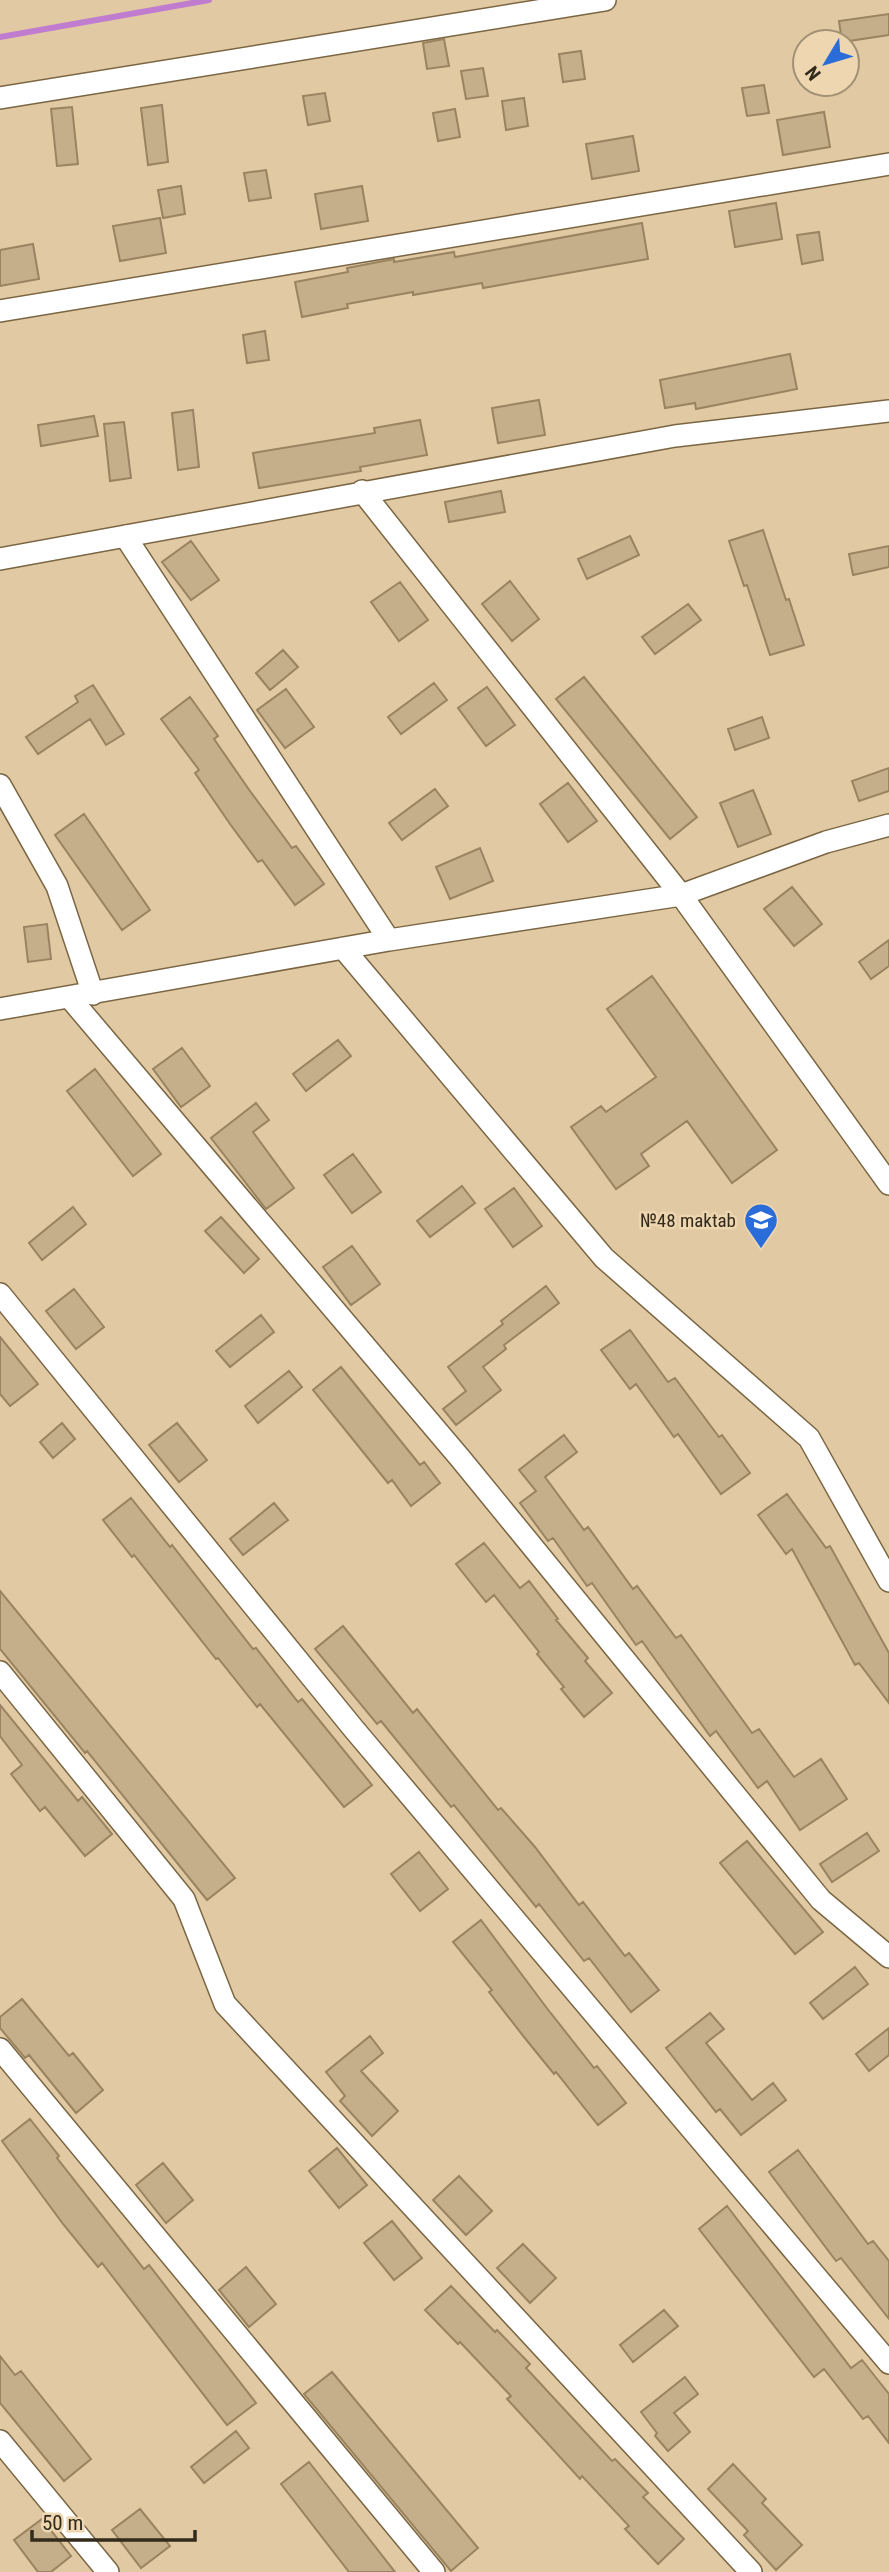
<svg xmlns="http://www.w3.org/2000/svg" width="889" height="2572" font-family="'Roboto Condensed',sans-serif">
	<rect width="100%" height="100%" fill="#e0c9a3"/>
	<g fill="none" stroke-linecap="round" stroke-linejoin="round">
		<!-- stream -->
		<path stroke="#c07dd0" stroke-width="6" d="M 0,37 L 209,0"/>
	</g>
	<!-- building -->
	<path fill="#c5af8a" stroke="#998360" stroke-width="2" d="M 889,14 L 889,35 L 842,42 L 839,21 Z
		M 444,39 L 449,66 L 427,69 L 423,43 Z
		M 581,51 L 585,79 L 563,82 L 559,54 Z
		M 483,68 L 488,96 L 466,99 L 461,71 Z
		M 764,85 L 769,113 L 747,116 L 742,88 Z
		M 325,93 L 330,121 L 308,125 L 303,96 Z
		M 524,98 L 528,126 L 506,130 L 502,101 Z
		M 162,105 L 168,162 L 148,165 L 141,108 Z
		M 72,107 L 78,164 L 57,166 L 51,109 Z
		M 455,109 L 460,137 L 438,141 L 433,113 Z
		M 824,112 L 830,147 L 783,155 L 777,120 Z
		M 633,136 L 639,171 L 592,179 L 586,144 Z
		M 266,170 L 271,198 L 249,201 L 244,173 Z
		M 181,186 L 185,214 L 163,218 L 158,190 Z
		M 362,186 L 368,221 L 321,229 L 315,194 Z
		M 776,203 L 782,239 L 735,247 L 729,211 Z
		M 160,218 L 166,253 L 120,261 L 113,226 Z
		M 642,223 L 648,259 L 483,288 L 482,283 L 413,295 L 413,292 L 347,304 L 348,308 L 302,317 L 295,282 L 348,272 L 347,268 L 394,259 L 394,262 L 454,252 L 455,257 Z
		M 819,232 L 823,260 L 802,264 L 797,235 Z
		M 33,244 L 39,279 L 0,286 L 0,250 Z
		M 265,331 L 269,360 L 247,363 L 243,335 Z
		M 790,354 L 797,389 L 696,409 L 695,403 L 665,408 L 660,380 Z
		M 539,400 L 545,435 L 498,443 L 492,408 Z
		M 193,410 L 199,467 L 178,470 L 172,413 Z
		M 94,416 L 98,436 L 41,446 L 38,425 Z
		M 420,420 L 427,455 L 360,467 L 361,471 L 259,488 L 253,453 L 375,433 L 374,428 Z
		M 124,422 L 131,478 L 110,481 L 104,424 Z
		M 501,491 L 505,512 L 449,522 L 445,502 Z
		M 763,530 L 786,600 L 789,599 L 804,645 L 770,655 L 747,585 L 744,586 L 729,541 Z
		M 630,536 L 639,555 L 587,579 L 578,559 Z
		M 191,541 L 219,580 L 191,600 L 162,562 Z
		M 889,546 L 889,567 L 853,575 L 849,554 Z
		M 510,581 L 539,619 L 512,641 L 482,604 Z
		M 400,582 L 428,620 L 399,641 L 371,602 Z
		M 688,604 L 701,620 L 655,654 L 642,637 Z
		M 283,650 L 298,667 L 270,690 L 256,673 Z
		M 584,677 L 697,817 L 670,839 L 556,699 Z
		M 434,683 L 447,700 L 401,734 L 388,717 Z
		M 93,685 L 124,734 L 106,745 L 90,719 L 38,754 L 26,737 L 78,702 L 75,696 Z
		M 487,687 L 515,725 L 486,746 L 458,708 Z
		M 286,689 L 314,727 L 285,748 L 257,710 Z
		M 190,697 L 218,736 L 214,739 L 250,791 L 292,848 L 296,846 L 324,884 L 295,905 L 262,860 L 258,862 L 230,824 L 195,773 L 199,770 L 161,719 Z
		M 762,717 L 769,738 L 735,750 L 728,729 Z
		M 889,768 L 889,791 L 859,801 L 852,781 Z
		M 568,783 L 597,821 L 568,842 L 540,804 Z
		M 435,789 L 448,806 L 402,840 L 389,823 Z
		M 753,790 L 771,834 L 738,847 L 720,803 Z
		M 84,814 L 150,910 L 122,930 L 55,835 Z
		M 480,848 L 493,881 L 450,899 L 436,867 Z
		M 792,887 L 822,924 L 794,946 L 764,909 Z
		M 47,924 L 51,959 L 28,962 L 24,927 Z
		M 889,940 L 889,966 L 871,979 L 859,962 Z
		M 652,976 L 777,1150 L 732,1183 L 687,1121 L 641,1154 L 649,1166 L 616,1189 L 571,1127 L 601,1106 L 606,1112 L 656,1077 L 607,1009 Z
		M 338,1040 L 351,1056 L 306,1091 L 293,1074 Z
		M 182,1048 L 210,1086 L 181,1107 L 153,1069 Z
		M 95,1069 L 161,1154 L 133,1176 L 67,1091 Z
		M 256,1103 L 269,1120 L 253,1132 L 294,1188 L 266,1209 L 211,1138 Z
		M 353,1154 L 381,1192 L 352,1213 L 324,1175 Z
		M 462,1186 L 475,1203 L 430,1237 L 417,1221 Z
		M 514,1188 L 542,1226 L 513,1247 L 485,1209 Z
		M 73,1207 L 86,1224 L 42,1260 L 29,1243 Z
		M 221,1217 L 259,1259 L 244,1273 L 205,1231 Z
		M 352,1246 L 380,1284 L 351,1305 L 323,1267 Z
		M 546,1286 L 559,1303 L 504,1345 L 506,1349 L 483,1367 L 501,1390 L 456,1425 L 443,1409 L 466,1391 L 448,1367 L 503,1324 L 501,1321 Z
		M 74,1289 L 104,1327 L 76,1349 L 46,1311 Z
		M 261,1315 L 274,1332 L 230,1367 L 216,1351 Z
		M 630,1330 L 668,1382 L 675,1378 L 719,1437 L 722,1435 L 750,1473 L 721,1494 L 678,1434 L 674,1437 L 636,1384 L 630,1389 L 601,1350 Z
		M 0,1337 L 38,1384 L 10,1406 L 0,1394 Z
		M 341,1367 L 420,1465 L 424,1462 L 440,1483 L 411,1506 L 392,1480 L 388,1483 L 313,1390 Z
		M 289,1371 L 302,1387 L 258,1423 L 245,1406 Z
		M 62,1423 L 75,1439 L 53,1458 L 40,1442 Z
		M 177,1423 L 207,1460 L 179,1482 L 149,1445 Z
		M 564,1435 L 577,1452 L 545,1477 L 584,1530 L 588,1527 L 633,1589 L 637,1586 L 676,1638 L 681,1635 L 752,1733 L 759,1729 L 794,1777 L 821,1759 L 847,1799 L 800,1830 L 767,1781 L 758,1788 L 716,1731 L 710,1736 L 642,1641 L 636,1645 L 592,1583 L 587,1586 L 553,1538 L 548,1541 L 520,1503 L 536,1491 L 519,1470 Z
		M 787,1494 L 826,1548 L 830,1546 L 889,1653 L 889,1703 L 859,1663 L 855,1665 L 792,1549 L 786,1554 L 758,1515 Z
		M 131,1498 L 170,1547 L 172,1545 L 253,1649 L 256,1648 L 298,1702 L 302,1699 L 372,1785 L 344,1807 L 260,1704 L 257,1707 L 218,1658 L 216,1659 L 134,1555 L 132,1557 L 103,1520 Z
		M 274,1503 L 288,1520 L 243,1555 L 230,1539 Z
		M 484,1543 L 520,1588 L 529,1581 L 558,1619 L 556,1620 L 588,1658 L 585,1661 L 612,1693 L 584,1717 L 561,1689 L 564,1687 L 537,1654 L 539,1652 L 494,1595 L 486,1602 L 456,1564 Z
		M 0,1591 L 235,1878 L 207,1900 L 87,1751 L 85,1753 L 0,1649 Z
		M 343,1626 L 413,1713 L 417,1709 L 498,1810 L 501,1808 L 535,1847 L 579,1905 L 583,1902 L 625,1956 L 629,1953 L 659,1990 L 631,2012 L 589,1958 L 584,1961 L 539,1904 L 536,1907 L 454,1805 L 451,1807 L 381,1721 L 377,1724 L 315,1649 Z
		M 0,1705 L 78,1801 L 82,1797 L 112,1834 L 85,1856 L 45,1807 L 40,1811 L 11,1774 L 22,1765 L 0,1736 Z
		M 867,1833 L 879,1851 L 832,1882 L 820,1864 Z
		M 747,1841 L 823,1932 L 795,1954 L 720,1863 Z
		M 419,1852 L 448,1889 L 420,1911 L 391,1874 Z
		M 481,1920 L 546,2007 L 594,2068 L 597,2066 L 626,2103 L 598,2125 L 556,2072 L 554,2074 L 524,2037 L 489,1992 L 492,1990 L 453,1942 Z
		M 855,1967 L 868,1984 L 823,2019 L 810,2003 Z
		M 22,1999 L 69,2056 L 73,2053 L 103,2090 L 76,2113 L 29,2055 L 25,2058 L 0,2028 L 0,2017 Z
		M 710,2013 L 724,2029 L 706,2043 L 752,2100 L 773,2083 L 786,2100 L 741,2135 L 720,2109 L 716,2112 L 666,2048 Z
		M 889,2028 L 889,2055 L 869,2071 L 856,2054 Z
		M 370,2036 L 383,2053 L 361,2071 L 398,2111 L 372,2136 L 340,2101 L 345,2096 L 326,2072 Z
		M 30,2119 L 59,2156 L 57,2158 L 144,2269 L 149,2265 L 256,2403 L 227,2425 L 102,2263 L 98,2267 L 63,2224 L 2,2141 Z
		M 337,2148 L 367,2185 L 339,2208 L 309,2171 Z
		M 798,2150 L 868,2244 L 873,2241 L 889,2261 L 889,2319 L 841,2258 L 836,2261 L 769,2172 Z
		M 163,2163 L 193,2200 L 166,2223 L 136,2185 Z
		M 459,2176 L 492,2211 L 466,2235 L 433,2200 Z
		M 727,2206 L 851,2368 L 862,2360 L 889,2394 L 889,2443 L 868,2416 L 863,2419 L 824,2369 L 814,2377 L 699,2229 Z
		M 392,2221 L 422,2258 L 394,2280 L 364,2243 Z
		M 523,2244 L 556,2278 L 530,2303 L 497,2268 Z
		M 246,2267 L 276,2304 L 249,2327 L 219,2290 Z
		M 451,2286 L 495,2332 L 497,2330 L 530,2364 L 526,2368 L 612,2461 L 615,2459 L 648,2493 L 643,2497 L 684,2539 L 658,2564 L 625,2529 L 629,2526 L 582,2476 L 580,2479 L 507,2399 L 511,2396 L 460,2342 L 458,2344 L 425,2310 Z
		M 664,2310 L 678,2326 L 633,2362 L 620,2345 Z
		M 0,2356 L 15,2375 L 21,2371 L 91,2459 L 64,2481 L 0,2403 Z
		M 332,2372 L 478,2548 L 451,2571 L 304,2394 Z
		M 685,2377 L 698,2394 L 674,2413 L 690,2432 L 668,2451 L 655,2436 L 657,2433 L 641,2412 Z
		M 236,2431 L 249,2448 L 204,2483 L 191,2467 Z
		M 309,2462 L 345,2508 L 395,2572 L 349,2572 L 281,2484 Z
		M 733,2464 L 766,2499 L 762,2503 L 802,2545 L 776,2570 L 744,2535 L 748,2531 L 708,2489 Z
		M 140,2509 L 170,2546 L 141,2568 L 112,2530 Z
		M 42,2519 L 71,2556 L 51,2572 L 38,2572 L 14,2540 Z"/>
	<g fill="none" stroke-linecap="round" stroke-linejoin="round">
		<!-- minor casing -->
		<g stroke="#7a6643" stroke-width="24">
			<path id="minor" d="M 0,98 L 605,0
				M 0,311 L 889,164
				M 362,491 L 681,895 L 889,1184
				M 125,536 L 389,940
				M 0,559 L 675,436 L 889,411
				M 0,785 L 57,886 L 93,994
				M 343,948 L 604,1258 L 809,1438 L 889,1581
				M 70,998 L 460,1458 L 821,1900 L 889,1957
				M 0,1009 L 389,940 L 681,895 L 826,842 L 889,825
				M 0,1294 L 353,1728 L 889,2363
				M 0,1672 L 184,1899 L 225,2004 L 751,2572
				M 0,2049 L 434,2572
				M 0,2441 L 108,2572"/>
		</g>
		<!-- minor -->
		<use href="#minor" stroke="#fff" stroke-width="21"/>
	</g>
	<!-- icons -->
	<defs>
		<g id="school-pin" transform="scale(1.75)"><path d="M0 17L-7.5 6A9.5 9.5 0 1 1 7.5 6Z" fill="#2a6cd8" stroke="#edd6b0"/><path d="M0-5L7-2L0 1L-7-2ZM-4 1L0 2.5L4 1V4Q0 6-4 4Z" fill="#fff"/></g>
	</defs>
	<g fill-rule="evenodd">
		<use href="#school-pin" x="761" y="1220"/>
	</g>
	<g text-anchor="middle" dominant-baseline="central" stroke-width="5" stroke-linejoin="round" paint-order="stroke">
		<!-- poi labels -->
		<g font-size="19" fill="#322a1b" stroke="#edd6b0" text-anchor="end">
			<text x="736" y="1220">№48 maktab</text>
		</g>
	</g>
	<!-- north arrow -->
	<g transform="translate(826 63) rotate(232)"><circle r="33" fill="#edd6b0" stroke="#a29174" stroke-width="2"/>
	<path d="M0-5L12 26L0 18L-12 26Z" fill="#2a6cd8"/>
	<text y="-10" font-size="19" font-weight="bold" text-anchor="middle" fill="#322a1b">N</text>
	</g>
	<!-- scale -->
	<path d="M32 2530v10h163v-10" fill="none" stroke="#322a1b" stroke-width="3.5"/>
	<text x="42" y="2530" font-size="21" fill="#322a1b" stroke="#edd6b0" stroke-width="5" paint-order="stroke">50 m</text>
</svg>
